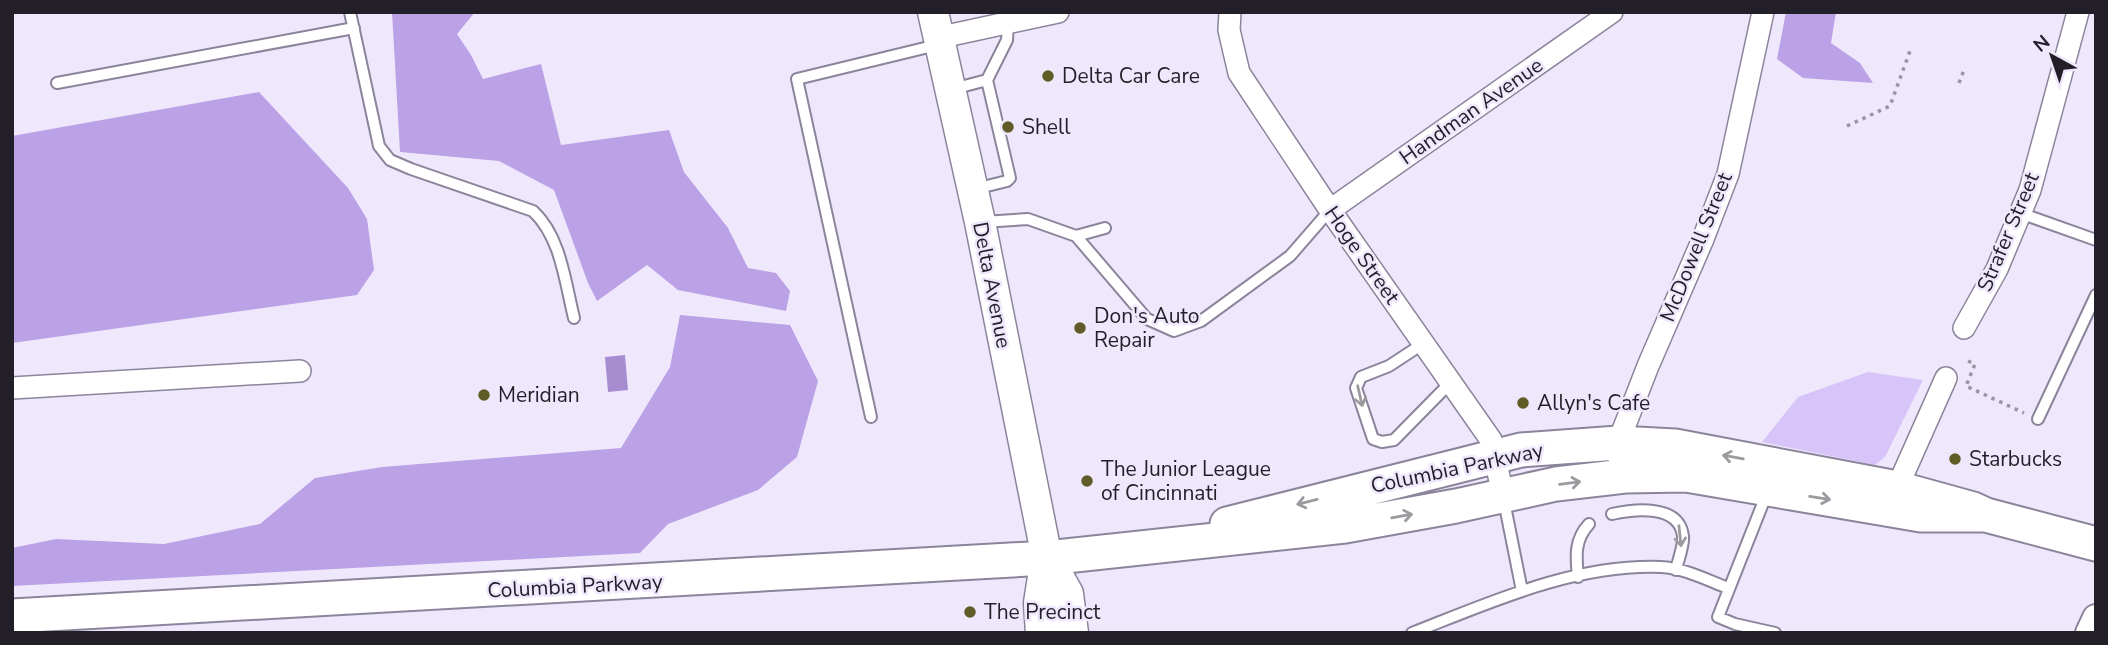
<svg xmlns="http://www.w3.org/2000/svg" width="2108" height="645" font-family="'Nunito Sans',sans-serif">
	<rect width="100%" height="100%" fill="#efe8fc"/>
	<!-- green -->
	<path fill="#d7c4f8" d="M 1868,372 L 1923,380 L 1885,457 L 1875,465 L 1762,442 L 1798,397 Z"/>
	<!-- forest -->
	<path fill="#bba1e5" d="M 392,12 L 475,12 L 457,34 L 471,55 L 483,79 L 541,64 L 561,145 L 669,130 L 684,172 L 728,228 L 748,268 L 776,273 L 790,291 L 786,311 L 678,290 L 647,265 L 597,301 L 588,283 L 554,190 L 499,161 L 400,152 Z
		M 1786,12 L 1836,12 L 1831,43 L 1860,63 L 1873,83 L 1803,78 L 1777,59 Z
		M 259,92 L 348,188 L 367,219 L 374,270 L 357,295 L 12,343 L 12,136 Z
		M 680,315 L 790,325 L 818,381 L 797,457 L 758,490 L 668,524 L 640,553 L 12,586 L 12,548 L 56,539 L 164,544 L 260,524 L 315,478 L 382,467 L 621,448 L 670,367 Z"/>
	<!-- water -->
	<path fill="#a78dd0" d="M 625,355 L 628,390 L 608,392 L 605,357 Z"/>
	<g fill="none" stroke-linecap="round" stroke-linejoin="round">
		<!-- service casing -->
		<g stroke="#8c849b" stroke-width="14">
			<path id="service" d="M 350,12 L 379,146 L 390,160 L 411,169 L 533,211 C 561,237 565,282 574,318
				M 987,80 L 1007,40 L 1008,23
				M 57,83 L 354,28
				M 953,89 L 987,80 L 1010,178 L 1007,181 L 975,189
				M 2020,213 L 2096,240
				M 982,222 L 1028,219 L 1076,236 L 1105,228
				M 1076,236 L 1147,319 L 1174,331 L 1201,321 L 1290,256 L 1330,210
				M 1424,343 L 1389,366 L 1361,377 L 1356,388 L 1373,439 L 1382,442 L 1394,440 L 1451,382
				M 871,417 L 797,79 L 937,45
				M 2038,419 L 2096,295
				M 1767,493 L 1718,617 L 1735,624 L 1775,633
				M 1504,501 L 1522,591
				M 1612,514 C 1635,509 1679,504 1683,536 C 1684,546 1678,560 1676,570
				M 1578,577 C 1576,557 1574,540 1589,524
				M 1412,633 C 1491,602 1574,564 1661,567 C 1684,568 1707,580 1728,588"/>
		</g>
		<!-- minor casing -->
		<g stroke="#8c849b" stroke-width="24">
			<path id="minor" d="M 1230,12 L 1229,30 L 1239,73 L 1330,210 L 1491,440 L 1503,495
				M 937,38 L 1058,12
				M 1330,210 L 1612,12
				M 1964,328 L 1997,269 L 2030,190 L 2078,12
				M 12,388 L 300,371
				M 1617,454 L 1618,443 L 1648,366 L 1703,239 L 1728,174 L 1763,12
				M 1897,488 L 1946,378"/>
		</g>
		<!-- tertiary casing -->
		<g stroke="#8c849b" stroke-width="30">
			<path id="tertiary" d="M 2089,633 L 2096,618"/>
		</g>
		<!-- secondary casing -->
		<g stroke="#8c849b" stroke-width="33">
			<path id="secondary" d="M 933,12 L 980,222 L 1047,558"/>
		</g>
		<!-- primary casing -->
		<g stroke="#8c849b" stroke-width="35">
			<path id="primary" d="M 1047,558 L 1067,594 L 1072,633
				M 1042,633 L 1040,603 L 1047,558"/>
		</g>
		<!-- trunk casing -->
		<g stroke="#8c849b" stroke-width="37">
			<path id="trunk" d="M 1227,524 L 1521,450 L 1618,443 L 1675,446 L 1897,488 L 1973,509 L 1986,515 L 2096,544
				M 12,616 L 1047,558 L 1345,526 L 1456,506 L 1556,484 L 1625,476 L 1686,475 L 1921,515 L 1986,515"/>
		</g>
		<!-- path -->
		<path stroke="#9a95a4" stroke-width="3.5" stroke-dasharray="3.5 5" stroke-linecap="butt" d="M 1959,83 L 1965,67
			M 1847,126 L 1890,106 L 1910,51
			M 1968,361 L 1975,364 L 1966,386 L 2024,413"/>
		<!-- service -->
		<use href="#service" stroke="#fff" stroke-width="10"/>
		<!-- minor -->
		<use href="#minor" stroke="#fff" stroke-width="21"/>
		<!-- tertiary -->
		<use href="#tertiary" stroke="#fff" stroke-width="26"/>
		<!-- secondary -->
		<use href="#secondary" stroke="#fff" stroke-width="30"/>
		<!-- primary -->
		<use href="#primary" stroke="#fff" stroke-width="32"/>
		<!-- trunk -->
		<use href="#trunk" stroke="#fff" stroke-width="33"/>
	</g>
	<!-- one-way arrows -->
	<defs><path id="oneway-shaft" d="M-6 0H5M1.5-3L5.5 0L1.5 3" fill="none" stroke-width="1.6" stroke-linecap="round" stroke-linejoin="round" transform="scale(1.75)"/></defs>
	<g stroke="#9c9a9e">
		<use href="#oneway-shaft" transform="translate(1360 396) rotate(77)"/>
		<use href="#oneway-shaft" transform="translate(1733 457) rotate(-170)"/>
		<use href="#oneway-shaft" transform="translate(1570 483) rotate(-7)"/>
		<use href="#oneway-shaft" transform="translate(1820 498) rotate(9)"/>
		<use href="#oneway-shaft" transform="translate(1307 502) rotate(166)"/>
		<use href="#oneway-shaft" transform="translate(1402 516) rotate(-10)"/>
		<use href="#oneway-shaft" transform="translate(1680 536) rotate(84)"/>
	</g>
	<!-- markers -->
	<g fill="#5f5c28" stroke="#efe8fc" stroke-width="2.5">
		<circle cx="1048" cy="76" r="7"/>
		<circle cx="1008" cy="127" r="7"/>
		<circle cx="1080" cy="328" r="7"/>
		<circle cx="484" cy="395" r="7"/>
		<circle cx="1523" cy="403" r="7"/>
		<circle cx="1955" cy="459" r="7"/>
		<circle cx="1087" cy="481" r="7"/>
		<circle cx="970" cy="612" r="7"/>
	</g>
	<g text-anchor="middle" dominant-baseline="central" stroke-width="5" stroke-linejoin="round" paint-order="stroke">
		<!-- poi labels -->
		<g font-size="21" fill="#221f28" stroke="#efe8fc" text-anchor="start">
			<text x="1062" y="76">Delta Car Care</text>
			<text x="1022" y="127">Shell</text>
			<text x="1094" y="316">Don's Auto<tspan x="1094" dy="24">Repair</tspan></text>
			<text x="498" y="395">Meridian</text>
			<text x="1537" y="403">Allyn's Cafe</text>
			<text x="1969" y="459">Starbucks</text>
			<text x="1101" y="469">The Junior League<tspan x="1101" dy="24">of Cincinnati</tspan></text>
			<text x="984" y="612">The Precinct</text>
		</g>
		<!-- street labels -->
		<g font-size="21" fill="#221f28" stroke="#efe8fc">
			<text transform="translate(1471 111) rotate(-35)">Handman Avenue</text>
			<text transform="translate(2008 232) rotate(-67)">Strafer Street</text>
			<text transform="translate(1696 247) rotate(-68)">McDowell Street</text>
			<text transform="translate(1362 255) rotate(55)">Hoge Street</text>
			<text transform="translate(992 285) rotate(79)">Delta Avenue</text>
			<text transform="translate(1457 468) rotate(-12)">Columbia Parkway</text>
			<text transform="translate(575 586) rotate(-3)">Columbia Parkway</text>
		</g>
	</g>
	<!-- border -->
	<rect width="2108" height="645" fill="none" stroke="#221f28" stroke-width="28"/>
	<!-- north arrow -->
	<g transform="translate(2052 56) rotate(320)" stroke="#efe8fc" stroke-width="5" paint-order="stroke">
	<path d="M0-5L12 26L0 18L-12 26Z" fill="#221f28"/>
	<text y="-10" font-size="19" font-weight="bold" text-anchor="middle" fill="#221f28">N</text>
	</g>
</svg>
